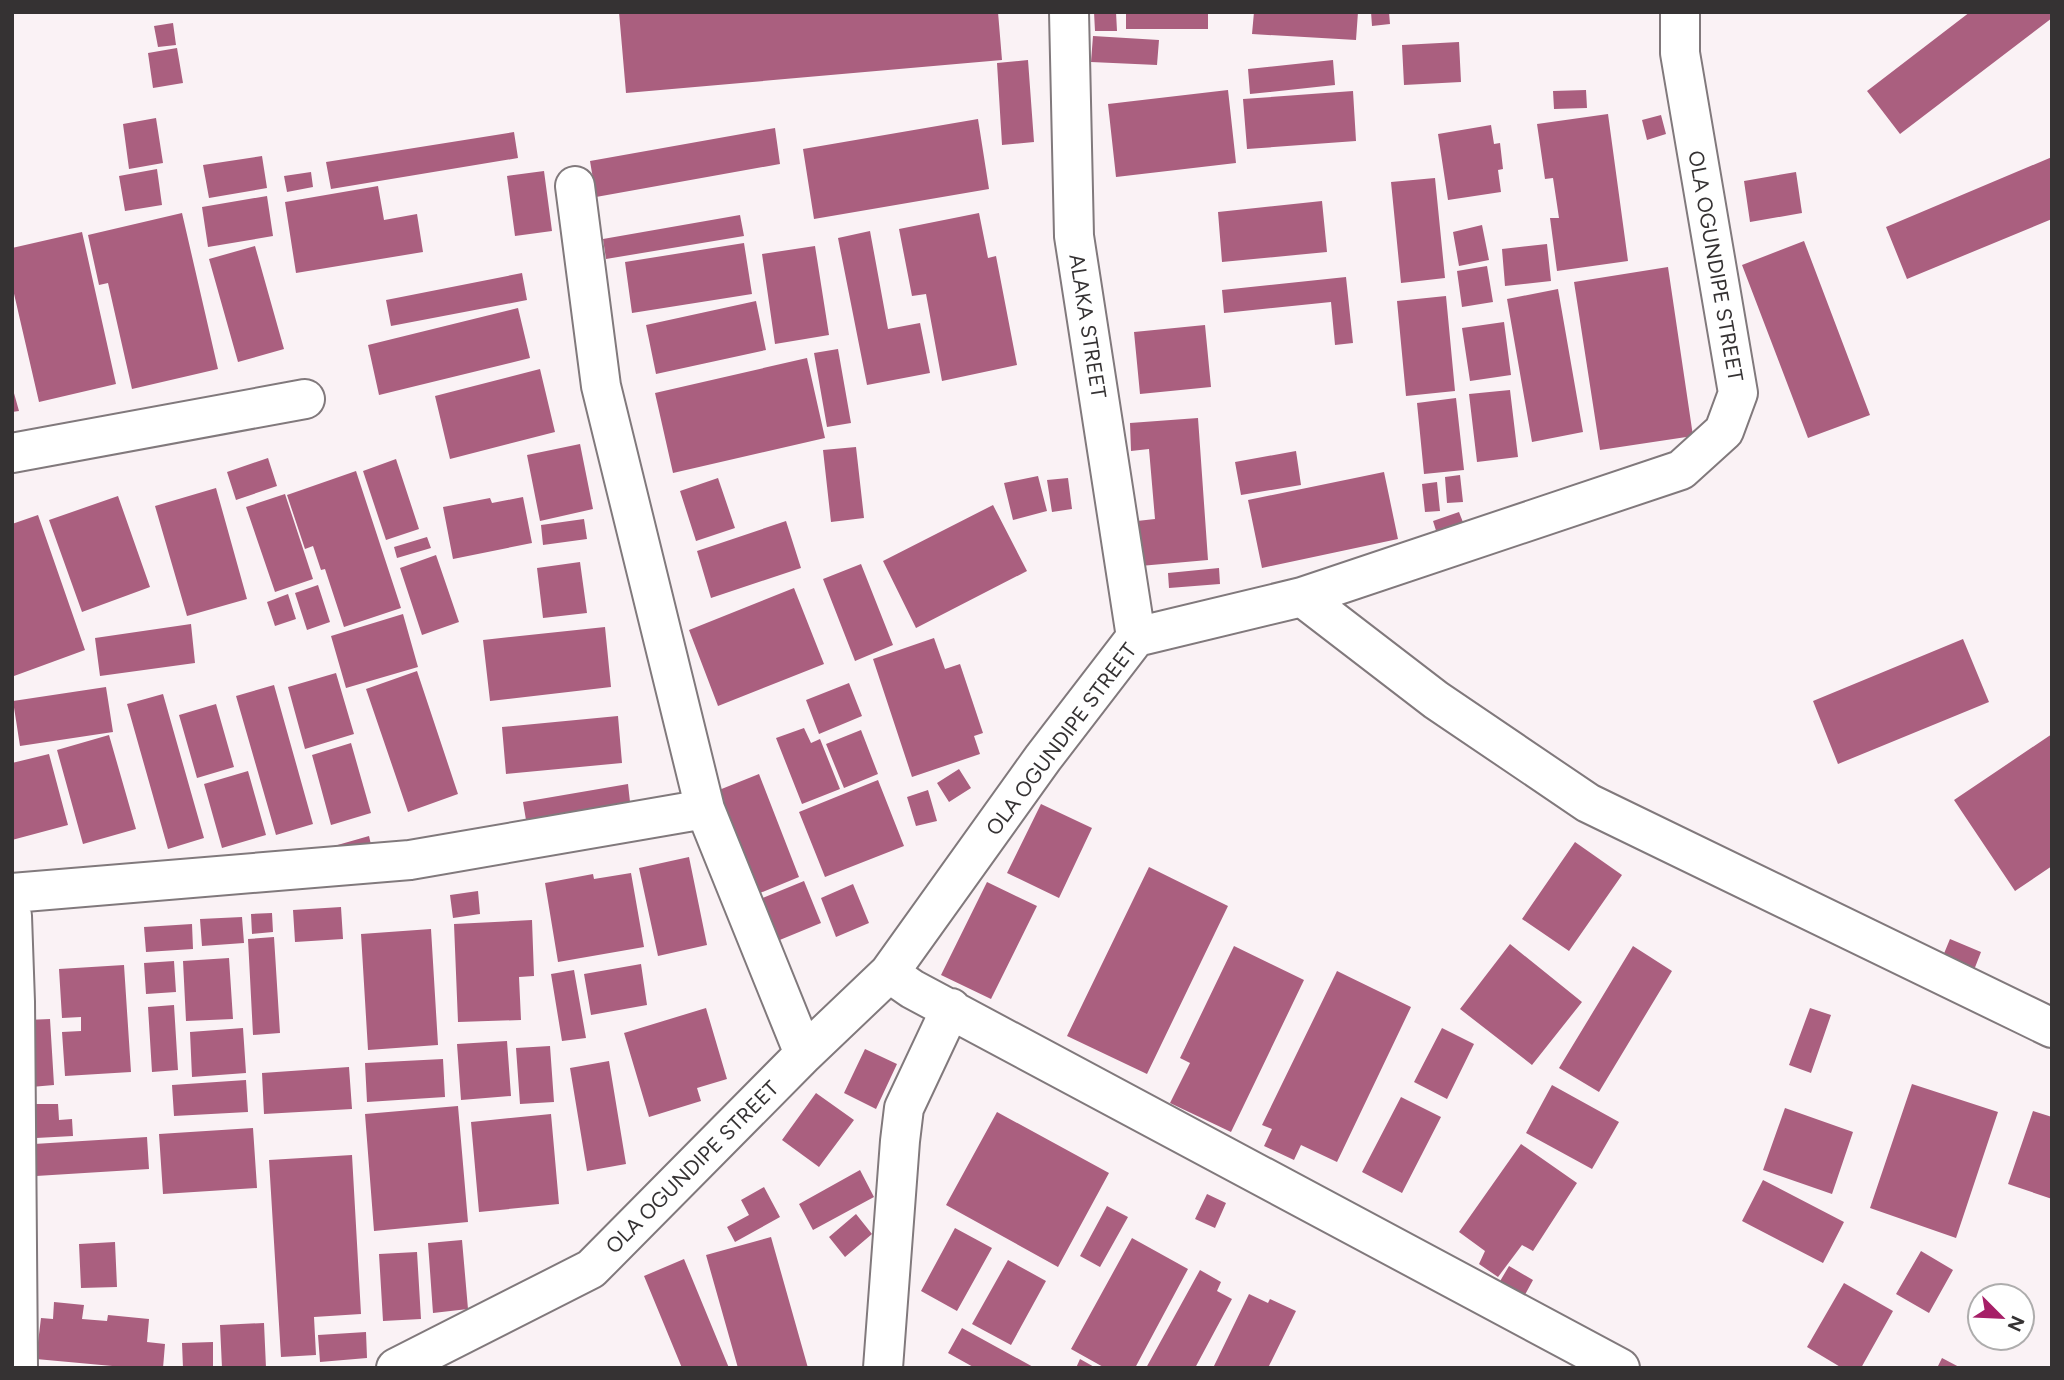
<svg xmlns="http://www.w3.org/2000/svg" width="2064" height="1380" font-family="Figtree,sans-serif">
	<rect width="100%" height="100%" fill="#faf2f5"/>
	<!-- building -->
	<path fill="#aa5f7f" d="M 619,12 L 998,12 L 1002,60 L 626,93 Z
		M 1094,12 L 1116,12 L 1117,31 L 1095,31 Z
		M 1126,12 L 1208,12 L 1208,29 L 1126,29 Z
		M 1254,12 L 1358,12 L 1356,40 L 1252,34 Z
		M 1371,12 L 1389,12 L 1390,24 L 1372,26 Z
		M 1970,12 L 2052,12 L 2052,18 L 1900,134 L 1867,91 Z
		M 173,23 L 176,45 L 158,47 L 154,26 Z
		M 1093,36 L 1159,40 L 1157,65 L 1091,62 Z
		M 1459,42 L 1461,82 L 1404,85 L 1402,45 Z
		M 177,48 L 183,83 L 153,88 L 148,53 Z
		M 1028,60 L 1034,142 L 1002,145 L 997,63 Z
		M 1333,60 L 1335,85 L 1250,94 L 1248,69 Z
		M 1228,90 L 1236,163 L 1116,177 L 1108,104 Z
		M 1586,90 L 1587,108 L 1554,109 L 1553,91 Z
		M 1353,91 L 1356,141 L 1247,149 L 1243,99 Z
		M 1608,114 L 1628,261 L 1557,271 L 1550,218 L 1559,218 L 1553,178 L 1545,179 L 1537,124 Z
		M 1661,115 L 1666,134 L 1647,140 L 1642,120 Z
		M 156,118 L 163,163 L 129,169 L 123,124 Z
		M 978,119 L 989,189 L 814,219 L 803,149 Z
		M 1491,125 L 1494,144 L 1500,143 L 1503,169 L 1498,170 L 1501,192 L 1448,200 L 1438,134 Z
		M 775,128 L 780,164 L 596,197 L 590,161 Z
		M 514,132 L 518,158 L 331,189 L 326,162 Z
		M 262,156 L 267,188 L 209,198 L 203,165 Z
		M 2052,157 L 2052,219 L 1907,279 L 1886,227 Z
		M 157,169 L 162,205 L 125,211 L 119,176 Z
		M 544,171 L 552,231 L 515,236 L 507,176 Z
		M 311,172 L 313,187 L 287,192 L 284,176 Z
		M 1796,172 L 1802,213 L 1750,222 L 1744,181 Z
		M 1435,178 L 1445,278 L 1401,283 L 1391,182 Z
		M 378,186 L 384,220 L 417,214 L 423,252 L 296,273 L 285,202 Z
		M 267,196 L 273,236 L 208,247 L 202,207 Z
		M 1322,201 L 1327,252 L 1222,262 L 1218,212 Z
		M 182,213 L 218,369 L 132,389 L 108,283 L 99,285 L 88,235 Z
		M 979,213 L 988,258 L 996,256 L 1017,365 L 942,381 L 926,294 L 912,296 L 899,229 Z
		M 740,215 L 744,236 L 606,259 L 603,239 Z
		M 1482,225 L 1489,260 L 1459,266 L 1453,232 Z
		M 870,231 L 888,329 L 920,323 L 930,373 L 867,385 L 838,238 Z
		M 82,232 L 116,384 L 39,402 L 12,285 L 12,248 Z
		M 1804,241 L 1870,415 L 1808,438 L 1742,265 Z
		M 744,243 L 752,294 L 632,313 L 625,262 Z
		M 1547,244 L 1551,281 L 1505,286 L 1502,249 Z
		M 255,246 L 284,349 L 238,362 L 209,259 Z
		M 815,246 L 829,335 L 775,344 L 762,254 Z
		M 1487,266 L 1493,302 L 1462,307 L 1457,271 Z
		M 1668,267 L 1693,436 L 1600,450 L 1574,282 Z
		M 522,273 L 527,300 L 391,326 L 386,300 Z
		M 1346,277 L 1353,343 L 1335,345 L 1331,302 L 1224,313 L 1222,290 Z
		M 1558,289 L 1583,432 L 1532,442 L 1507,299 Z
		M 1446,296 L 1455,391 L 1406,396 L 1397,301 Z
		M 756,301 L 766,350 L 656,374 L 646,325 Z
		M 518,308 L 530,358 L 379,395 L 368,345 Z
		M 1504,322 L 1511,375 L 1470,381 L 1462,328 Z
		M 1205,325 L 1211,387 L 1140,394 L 1134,332 Z
		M 838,349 L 851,423 L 827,427 L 814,353 Z
		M 807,358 L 825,438 L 673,473 L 655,393 Z
		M 540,369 L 555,432 L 450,459 L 435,396 Z
		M 12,386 L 19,411 L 12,412 Z
		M 1510,390 L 1518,457 L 1477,462 L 1469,394 Z
		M 1456,398 L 1464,470 L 1424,474 L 1417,403 Z
		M 1198,418 L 1208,560 L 1140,566 L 1137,521 L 1155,519 L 1149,449 L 1131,451 L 1130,423 Z
		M 580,444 L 593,509 L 540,521 L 527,455 Z
		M 856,447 L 864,518 L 831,522 L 823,450 Z
		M 1296,451 L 1301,485 L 1241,495 L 1235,462 Z
		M 268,458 L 277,486 L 236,500 L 227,472 Z
		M 396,459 L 419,529 L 386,540 L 363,471 Z
		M 356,471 L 401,608 L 344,627 L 325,569 L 321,570 L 313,546 L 305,549 L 287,495 Z
		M 1384,472 L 1398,539 L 1262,568 L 1248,500 Z
		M 1460,475 L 1463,502 L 1447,503 L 1445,477 Z
		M 1038,476 L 1047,511 L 1013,520 L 1004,483 Z
		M 718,478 L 735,528 L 696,541 L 680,491 Z
		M 1068,478 L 1072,509 L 1052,512 L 1047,480 Z
		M 1437,482 L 1440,511 L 1425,512 L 1422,484 Z
		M 216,488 L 247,599 L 187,616 L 155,506 Z
		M 285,494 L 313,579 L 275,592 L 246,507 Z
		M 118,496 L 150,587 L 82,612 L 49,520 Z
		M 523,497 L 532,543 L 453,559 L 443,507 L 490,498 L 492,503 Z
		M 993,505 L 1027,571 L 916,628 L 883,561 Z
		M 1459,512 L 1466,530 L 1439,540 L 1433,521 Z
		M 38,515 L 85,650 L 14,676 L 12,524 Z
		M 584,519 L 587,539 L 543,545 L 541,525 Z
		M 786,521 L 801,568 L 711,598 L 697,551 Z
		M 427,537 L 431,548 L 397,558 L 394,547 Z
		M 436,555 L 459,622 L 422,635 L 400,568 Z
		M 580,562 L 587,613 L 543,618 L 537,568 Z
		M 861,564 L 893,645 L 855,661 L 823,579 Z
		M 1219,568 L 1220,584 L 1169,588 L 1168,573 Z
		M 318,585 L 330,622 L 307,630 L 295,593 Z
		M 794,588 L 824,664 L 718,706 L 689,630 Z
		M 288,594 L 296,619 L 275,626 L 267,602 Z
		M 403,614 L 418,667 L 346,688 L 331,636 Z
		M 191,624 L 195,663 L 100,676 L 95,638 Z
		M 605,627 L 611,687 L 490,701 L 483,640 Z
		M 934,638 L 945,669 L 960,664 L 983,733 L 974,736 L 980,754 L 912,777 L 873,659 Z
		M 1963,639 L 1989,702 L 1838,764 L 1813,701 Z
		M 417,671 L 458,794 L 408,812 L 366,689 Z
		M 336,673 L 354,734 L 305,749 L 288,687 Z
		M 849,683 L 862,716 L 819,734 L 806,700 Z
		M 274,685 L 313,824 L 276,835 L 236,696 Z
		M 106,687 L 113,732 L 20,746 L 13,701 Z
		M 163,694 L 204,838 L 168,849 L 127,704 Z
		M 216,704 L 234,767 L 197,778 L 179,715 Z
		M 618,716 L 622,763 L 506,774 L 502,727 Z
		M 804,728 L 811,743 L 820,739 L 840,789 L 802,804 L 776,738 Z
		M 861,730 L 878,774 L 844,788 L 826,744 Z
		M 2052,734 L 2052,866 L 2015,891 L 1954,800 Z
		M 109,735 L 136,829 L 83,844 L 57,750 Z
		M 351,743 L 371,813 L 331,825 L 312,755 Z
		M 49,754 L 68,825 L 12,840 L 12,763 Z
		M 959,769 L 971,788 L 949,802 L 937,783 Z
		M 248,771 L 266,835 L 222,848 L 204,784 Z
		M 759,774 L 799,877 L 755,895 L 714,792 Z
		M 878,780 L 904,846 L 825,877 L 799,812 Z
		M 628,784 L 630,802 L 526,820 L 523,802 Z
		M 928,790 L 937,821 L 916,826 L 907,797 Z
		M 1041,804 L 1092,828 L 1059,898 L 1007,873 Z
		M 369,836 L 373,853 L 339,863 L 334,846 Z
		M 1575,842 L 1622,875 L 1569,951 L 1522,919 Z
		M 689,857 L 707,945 L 658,956 L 639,868 Z
		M 1149,867 L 1228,906 L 1147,1074 L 1067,1036 Z
		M 631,873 L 644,947 L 558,962 L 545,883 L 593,874 L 594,879 Z
		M 804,881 L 821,923 L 770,944 L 753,902 Z
		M 987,882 L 1037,906 L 991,999 L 941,975 Z
		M 853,884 L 869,923 L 836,937 L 821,898 Z
		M 478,891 L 480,914 L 453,918 L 450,895 Z
		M 341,907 L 343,939 L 295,942 L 293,910 Z
		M 272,913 L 273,932 L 252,934 L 251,914 Z
		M 242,917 L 244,943 L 202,946 L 200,919 Z
		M 532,920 L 534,976 L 519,977 L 521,1020 L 458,1022 L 454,924 Z
		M 192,924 L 193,949 L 146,952 L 144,927 Z
		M 431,929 L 438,1045 L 368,1050 L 361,934 Z
		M 274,937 L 280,1033 L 253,1035 L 248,939 Z
		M 1950,939 L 1981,952 L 1974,970 L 1943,956 Z
		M 1510,944 L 1582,1002 L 1532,1065 L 1460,1009 Z
		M 1234,946 L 1304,980 L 1231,1132 L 1170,1103 L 1190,1063 L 1180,1058 Z
		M 1633,946 L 1672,971 L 1599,1092 L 1559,1068 Z
		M 229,958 L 233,1019 L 186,1021 L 183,961 Z
		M 174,961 L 176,992 L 146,994 L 144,963 Z
		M 641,964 L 647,1005 L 591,1015 L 584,974 Z
		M 124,965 L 131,1072 L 65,1076 L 62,1032 L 81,1031 L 81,1017 L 62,1018 L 59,969 Z
		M 574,970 L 586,1038 L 562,1041 L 551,974 Z
		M 1337,971 L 1411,1007 L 1337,1162 L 1301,1145 L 1294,1160 L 1264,1146 L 1272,1129 L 1262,1125 Z
		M 174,1005 L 178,1070 L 152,1072 L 148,1007 Z
		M 706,1008 L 727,1079 L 697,1088 L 701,1101 L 649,1117 L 624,1033 Z
		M 1810,1008 L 1831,1015 L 1811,1073 L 1789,1065 Z
		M 50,1019 L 54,1085 L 31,1087 L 27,1020 Z
		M 243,1028 L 246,1073 L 192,1077 L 190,1032 Z
		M 1442,1028 L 1474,1044 L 1447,1099 L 1414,1082 Z
		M 507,1041 L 511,1096 L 461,1100 L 457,1044 Z
		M 550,1046 L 554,1102 L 520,1104 L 516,1048 Z
		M 865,1049 L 897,1064 L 876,1109 L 844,1093 Z
		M 443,1059 L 445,1097 L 367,1102 L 365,1063 Z
		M 609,1061 L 626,1164 L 587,1171 L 570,1068 Z
		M 349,1067 L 352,1109 L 264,1114 L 262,1073 Z
		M 246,1080 L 248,1112 L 174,1116 L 172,1085 Z
		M 1912,1084 L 1998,1112 L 1956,1238 L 1870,1208 Z
		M 1552,1085 L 1619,1122 L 1592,1169 L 1526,1133 Z
		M 816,1093 L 854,1120 L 819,1167 L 782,1140 Z
		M 1401,1097 L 1441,1117 L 1402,1193 L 1362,1172 Z
		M 35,1104 L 58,1104 L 59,1120 L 72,1119 L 73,1136 L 36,1138 Z
		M 458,1106 L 468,1222 L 374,1231 L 365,1114 Z
		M 1785,1108 L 1853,1132 L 1832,1194 L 1763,1170 Z
		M 2033,1111 L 2052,1117 L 2052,1199 L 2008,1184 Z
		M 997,1112 L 1109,1173 L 1058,1267 L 946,1205 Z
		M 551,1114 L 559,1204 L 479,1212 L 471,1122 Z
		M 253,1128 L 257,1188 L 163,1194 L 159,1134 Z
		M 147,1137 L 149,1169 L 36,1176 L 34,1144 Z
		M 1521,1144 L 1577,1183 L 1533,1251 L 1522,1245 L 1498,1277 L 1479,1264 L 1485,1251 L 1459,1232 Z
		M 352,1155 L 361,1314 L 314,1317 L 316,1355 L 281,1357 L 269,1160 Z
		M 860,1170 L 874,1197 L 813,1230 L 799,1204 Z
		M 1763,1180 L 1844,1222 L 1823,1263 L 1742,1221 Z
		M 764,1187 L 780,1217 L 735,1242 L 727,1227 L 749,1215 L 741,1200 Z
		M 1207,1194 L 1226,1203 L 1215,1228 L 1195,1219 Z
		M 1107,1206 L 1128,1217 L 1100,1267 L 1080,1256 Z
		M 856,1214 L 872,1234 L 845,1257 L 829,1237 Z
		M 955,1228 L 992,1248 L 957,1311 L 921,1291 Z
		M 771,1237 L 808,1368 L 738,1368 L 706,1255 Z
		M 1132,1238 L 1188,1269 L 1135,1368 L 1105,1368 L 1071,1349 Z
		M 462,1240 L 468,1309 L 433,1313 L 428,1243 Z
		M 115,1242 L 117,1287 L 81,1288 L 79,1244 Z
		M 1921,1251 L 1953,1270 L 1929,1313 L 1896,1294 Z
		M 417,1252 L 421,1319 L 383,1321 L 379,1254 Z
		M 684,1259 L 729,1368 L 682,1368 L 644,1276 Z
		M 1008,1260 L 1046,1281 L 1011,1345 L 972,1324 Z
		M 1509,1266 L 1533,1280 L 1521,1302 L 1496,1288 Z
		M 1200,1270 L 1221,1282 L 1217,1291 L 1232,1299 L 1195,1368 L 1146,1368 Z
		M 1844,1283 L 1893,1311 L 1861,1368 L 1842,1368 L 1807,1347 Z
		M 1249,1294 L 1268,1303 L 1270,1299 L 1296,1311 L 1268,1368 L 1213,1368 Z
		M 54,1302 L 84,1305 L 82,1319 L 107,1321 L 108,1315 L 149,1319 L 147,1342 L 165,1344 L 163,1368 L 134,1368 L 36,1359 L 41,1318 L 53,1319 Z
		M 264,1323 L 266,1368 L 222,1368 L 220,1325 Z
		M 962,1328 L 1035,1368 L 975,1368 L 948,1353 Z
		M 366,1332 L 367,1358 L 320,1362 L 318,1335 Z
		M 213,1342 L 213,1368 L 183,1368 L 182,1343 Z
		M 1942,1358 L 1961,1368 L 1937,1368 Z
		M 1080,1359 L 1096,1368 L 1076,1368 Z"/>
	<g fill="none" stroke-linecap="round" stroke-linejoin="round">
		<!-- street casing -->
		<g stroke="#81797c" stroke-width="42">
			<path id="street" d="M 1069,12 L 1074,236 L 1136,637
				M 575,186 L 601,386 L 705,809 L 804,1054
				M 12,453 L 305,399
				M 1302,597 L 1436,700 L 1588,803 L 2052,1028
				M 12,893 L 410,860 L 705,809
				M 12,916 L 15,1002 L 18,1368
				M 889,973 L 912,989 L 1620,1368
				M 396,1368 L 591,1269 L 804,1054 L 889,973 L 1043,758 L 1136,637 L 1302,597 L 1681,470 L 1724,431 L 1738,393 L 1680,53 L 1680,12
				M 883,1368 L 900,1141 L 904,1108 L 951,1008"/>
		</g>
		<!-- street -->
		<use href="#street" stroke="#fff" stroke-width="38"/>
	</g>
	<g text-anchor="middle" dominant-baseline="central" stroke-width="7" stroke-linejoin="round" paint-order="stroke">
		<!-- street labels -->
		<g font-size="21" fill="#353233" stroke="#fff">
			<text transform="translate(1716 266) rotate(80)">OLA OGUNDIPE STREET</text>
			<text transform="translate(1088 326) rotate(81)">ALAKA STREET</text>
			<text transform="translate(1061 739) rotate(-53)">OLA OGUNDIPE STREET</text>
			<text transform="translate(692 1167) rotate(-45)">OLA OGUNDIPE STREET</text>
		</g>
	</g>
	<!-- border -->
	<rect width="2064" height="1380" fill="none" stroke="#353233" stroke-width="28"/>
	<!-- north arrow -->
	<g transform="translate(2001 1317) rotate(114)"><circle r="33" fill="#ffffff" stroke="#aeadad" stroke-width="2"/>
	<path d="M0-5L12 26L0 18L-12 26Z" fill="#a61f67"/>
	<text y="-10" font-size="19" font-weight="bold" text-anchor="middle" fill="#353233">N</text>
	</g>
</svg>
